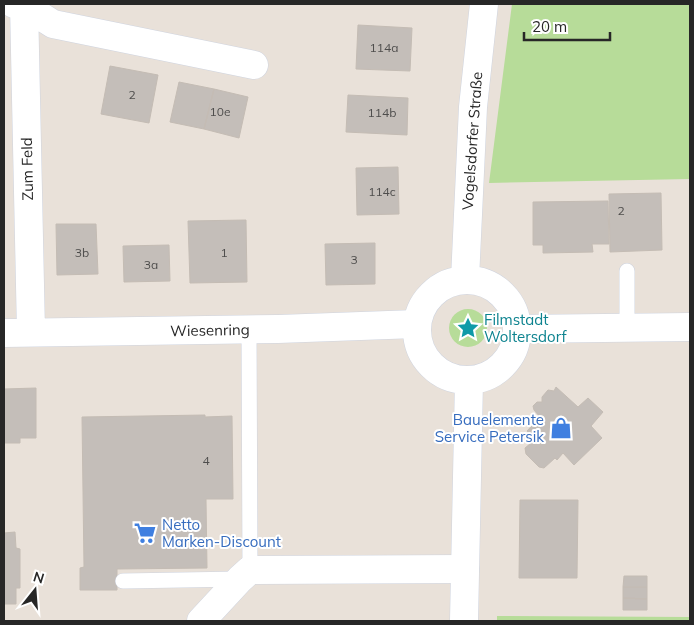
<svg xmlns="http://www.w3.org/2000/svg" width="694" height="625" font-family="Mulish,sans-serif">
	<rect width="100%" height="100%" fill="#e9e1d9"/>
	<!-- green -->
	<path fill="#b7dc99" d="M 512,4 L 690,4 L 690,179 L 489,183 Z
		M449 328a19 19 0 1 1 38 0a19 19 0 1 1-38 0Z
		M 497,616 L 690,617 L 690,621 L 497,621 Z"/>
	<!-- building -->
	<path fill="#c4beb9" stroke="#c4bcb4" d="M 358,25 L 412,28 L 410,71 L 356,69 Z
		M 110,66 L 158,75 L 149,123 L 101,114 Z
		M 179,82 L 214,89 L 204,129 L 170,122 Z
		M 214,89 L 248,97 L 239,138 L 204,129 Z
		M 348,95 L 408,98 L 407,135 L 346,132 Z
		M 398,167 L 399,214 L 357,215 L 356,168 Z
		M 661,193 L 662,250 L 610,252 L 609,194 Z
		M 608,201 L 609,244 L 592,244 L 593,252 L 543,253 L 543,245 L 533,245 L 533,202 Z
		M 246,220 L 247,282 L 190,283 L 188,221 Z
		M 56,224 L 96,224 L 98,274 L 57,275 Z
		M 375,243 L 375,284 L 326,285 L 325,244 Z
		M 169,245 L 170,281 L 124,282 L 123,246 Z
		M 556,387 L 578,407 L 588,398 L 603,412 L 591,426 L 602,438 L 574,465 L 563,453 L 557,460 L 555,458 L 544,468 L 539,467 L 526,454 L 525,448 L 536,439 L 527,431 L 540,417 L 534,410 L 533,406 L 537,402 L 542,402 L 542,397 L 548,390 L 554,391 Z
		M 36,388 L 36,438 L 20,438 L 20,443 L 4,443 L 4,389 Z
		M 205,415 L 205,417 L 232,416 L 233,499 L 206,499 L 207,568 L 117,569 L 117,590 L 80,590 L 80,568 L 84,567 L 82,417 Z
		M 520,500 L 578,500 L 577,578 L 519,578 Z
		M 15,532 L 16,548 L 20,549 L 20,588 L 16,588 L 16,604 L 4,604 L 4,533 Z
		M 624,576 L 647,576 L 647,587 L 623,587 Z
		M 623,587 L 647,587 L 647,599 L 623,598 Z
		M 623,598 L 647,599 L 647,610 L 623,610 Z"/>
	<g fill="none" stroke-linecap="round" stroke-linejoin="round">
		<!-- service casing -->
		<g stroke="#cfd4df" stroke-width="16">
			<path id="service" d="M 627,271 L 627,328
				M 249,329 L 250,570
				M 123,581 L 240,579"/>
		</g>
		<!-- minor casing -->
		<g stroke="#cfd4df" stroke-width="29">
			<path id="minor" d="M 14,4 L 23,5 L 53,24 L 254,65
				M 24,4 L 31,332
				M 518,329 L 690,327
				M 4,333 L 278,329 L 416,324
				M 201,621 L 240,579 L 250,570 L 465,569"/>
		</g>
		<!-- tertiary casing -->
		<g stroke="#cfd4df" stroke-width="29">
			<path id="tertiary" d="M 465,279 L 473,107 L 484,4
				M417 330a50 50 0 1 1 100 0a50 50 0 1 1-100 0Z
				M 464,621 L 469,381"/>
		</g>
		<!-- service -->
		<use href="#service" stroke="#fff" stroke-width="15"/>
		<!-- minor -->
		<use href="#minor" stroke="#fff" stroke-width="28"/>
		<!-- tertiary -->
		<use href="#tertiary" stroke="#fff" stroke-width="28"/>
	</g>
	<!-- icons -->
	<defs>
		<g id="sight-bare" transform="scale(1.725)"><path d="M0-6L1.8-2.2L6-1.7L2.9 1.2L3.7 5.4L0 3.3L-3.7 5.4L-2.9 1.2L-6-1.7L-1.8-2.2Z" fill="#0f9aa8" stroke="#fff" stroke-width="2.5" paint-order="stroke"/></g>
		<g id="shop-bare" transform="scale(1.725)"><path d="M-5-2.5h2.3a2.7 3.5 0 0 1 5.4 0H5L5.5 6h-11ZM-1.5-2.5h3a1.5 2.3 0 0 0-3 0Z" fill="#3f7fe0" stroke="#fff" stroke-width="2.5" paint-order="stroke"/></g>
		<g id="supermarket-bare" transform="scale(1.725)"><path d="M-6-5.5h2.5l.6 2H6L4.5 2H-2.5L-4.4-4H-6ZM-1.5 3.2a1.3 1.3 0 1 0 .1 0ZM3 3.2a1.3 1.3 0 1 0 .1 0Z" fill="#3f7fe0" stroke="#fff" stroke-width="2.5" paint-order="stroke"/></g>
	</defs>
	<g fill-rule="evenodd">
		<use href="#sight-bare" x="468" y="328"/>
		<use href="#shop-bare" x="561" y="428"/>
		<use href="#supermarket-bare" x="145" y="533"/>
	</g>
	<g text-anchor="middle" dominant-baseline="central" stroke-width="4" stroke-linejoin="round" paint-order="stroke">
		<!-- number labels -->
		<g font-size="12" fill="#4e4d4c">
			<text x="384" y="47">114a</text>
			<text x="132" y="94">2</text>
			<text x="220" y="111">10e</text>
			<text x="382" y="112">114b</text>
			<text x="382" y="191">114c</text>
			<text x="621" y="210">2</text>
			<text x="82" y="252">3b</text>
			<text x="224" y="252">1</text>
			<text x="354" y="259">3</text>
			<text x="151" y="264">3a</text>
			<text x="206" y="460">4</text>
		</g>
		<!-- street labels -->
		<g font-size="15" fill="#272727" stroke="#fff">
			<text transform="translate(472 141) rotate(-86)">Vogelsdorfer Straße</text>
			<text transform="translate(27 169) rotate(-91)">Zum Feld</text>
			<text transform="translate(210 330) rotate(-1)">Wiesenring</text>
		</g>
		<!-- culture labels -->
		<g font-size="15" fill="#0d838f" stroke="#fff" text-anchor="start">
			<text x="484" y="319">Filmstadt<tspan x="484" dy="17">Woltersdorf</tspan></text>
		</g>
		<!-- shop labels -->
		<g font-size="15" fill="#366cbe" stroke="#fff" text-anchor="end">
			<text x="544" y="419">Bauelemente<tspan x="544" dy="17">Service Petersik</tspan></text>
			<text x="162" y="524" text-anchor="start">Netto<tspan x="162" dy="17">Marken-Discount</tspan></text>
		</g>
	</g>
	<!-- border -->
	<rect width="694" height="625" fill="none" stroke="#272727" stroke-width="10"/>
	<!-- north arrow -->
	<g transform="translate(35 590) rotate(17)" stroke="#ffffff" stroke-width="4" paint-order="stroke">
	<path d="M0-4L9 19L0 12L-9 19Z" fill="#272727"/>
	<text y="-8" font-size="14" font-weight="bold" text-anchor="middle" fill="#272727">N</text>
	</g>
	<!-- scale -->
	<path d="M524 32v8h86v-8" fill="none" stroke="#272727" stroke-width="2.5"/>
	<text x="532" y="32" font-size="15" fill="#272727" stroke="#ffffff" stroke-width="4" paint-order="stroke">20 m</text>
</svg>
